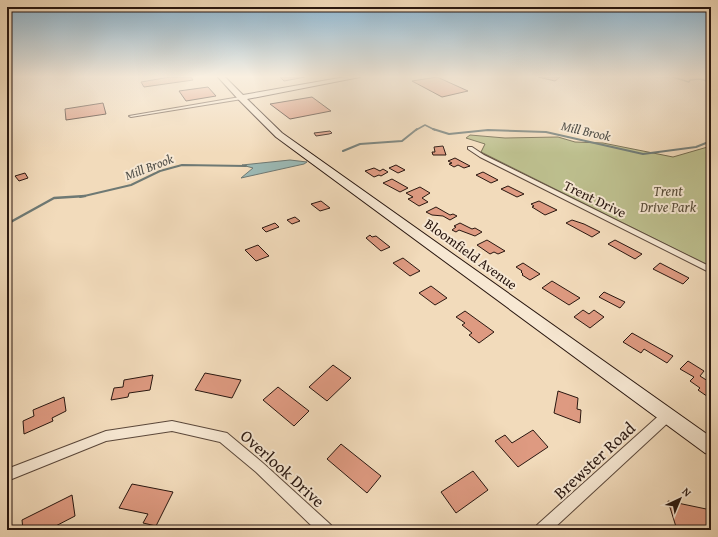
<svg xmlns="http://www.w3.org/2000/svg" width="718" height="537" font-family="'Gentium Book Plus',serif">
	<rect width="100%" height="100%" fill="#f2dbbb"/>
	<filter id="stains"><feTurbulence type="fractalNoise" baseFrequency=".005" numOctaves="4"/><feColorMatrix values="0 0 0 0 .2 0 0 0 0 .09 0 0 0 0 .02 0 0 0 .5 -.17"/></filter>
	<radialGradient id="worn" r=".72"><stop offset=".6" stop-color="#630" stop-opacity="0"/><stop offset="1" stop-color="#630" stop-opacity=".3"/></radialGradient>
	<!-- green -->
	<path fill="#bdbf8e" stroke="#736b4f" d="M 470,135 L 505,138 L 558,137 L 575,142 L 603,143 L 673,157 L 711,146 L 711,267 L 481,152 L 485,144 L 466,138 Z"/>
	<!-- water -->
	<path fill="#9cbab6" stroke="#6e7974" d="M 290,160 L 307,162 L 304,164 L 241,178 L 253,168 L 242,165 Z"/>
	<g fill="none" stroke-linecap="round" stroke-linejoin="round">
		<!-- stream-far2 -->
		<path stroke="#6e7974" stroke-width="1.5" d="M 655,77 L 668,77
			M 673,77 L 689,82 L 690,80 L 700,79 L 711,82
			M 416,130 L 425,125 L 435,130
			M 488,130 L 489,130"/>
		<!-- stream-far1 -->
		<path stroke="#6e7974" stroke-width="2" d="M 433,129 L 449,134 L 488,130 L 546,132 L 643,154 L 696,147 L 711,141
			M 343,151 L 360,144 L 402,141 L 417,129
			M 80,197 L 131,185 L 160,171 L 182,165 L 246,166"/>
		<!-- stream -->
		<path stroke="#6e7974" stroke-width="2.5" d="M 7,224 L 54,198 L 85,196"/>
	</g>
	<!-- building -->
	<path fill="#de9a81" stroke="#291710" d="M 170,77 L 191,77 L 193,80 L 144,87 L 141,82 Z
		M 280,77 L 305,77 L 284,81 Z
		M 437,77 L 468,91 L 442,97 L 412,81 Z
		M 538,77 L 560,77 L 555,81 Z
		M 208,87 L 216,96 L 186,101 L 179,91 Z
		M 312,97 L 331,111 L 290,119 L 270,104 Z
		M 103,103 L 106,114 L 66,120 L 65,109 Z
		M 330,131 L 332,133 L 329,134 L 316,136 L 314,133 Z
		M 443,146 L 446,155 L 433,155 L 432,152 L 435,152 L 434,147 Z
		M 455,158 L 470,166 L 464,168 L 458,165 L 454,167 L 449,164 L 452,163 L 448,161 Z
		M 396,165 L 405,170 L 398,173 L 389,168 Z
		M 374,168 L 380,171 L 383,169 L 388,172 L 381,176 L 379,175 L 374,177 L 365,171 Z
		M 483,172 L 498,180 L 491,183 L 476,175 Z
		M 25,173 L 28,178 L 19,181 L 15,176 Z
		M 392,179 L 408,188 L 400,192 L 383,183 Z
		M 508,186 L 524,194 L 517,197 L 501,189 Z
		M 420,187 L 430,193 L 422,198 L 428,202 L 419,206 L 408,199 L 413,197 L 406,193 Z
		M 321,201 L 330,208 L 320,211 L 311,204 Z
		M 539,201 L 557,210 L 545,215 L 532,207 L 534,206 L 531,204 Z
		M 436,207 L 450,215 L 453,214 L 457,216 L 450,220 L 443,216 L 432,215 L 426,212 Z
		M 295,217 L 300,221 L 292,224 L 287,220 Z
		M 572,220 L 584,224 L 600,232 L 592,237 L 566,223 Z
		M 275,223 L 279,227 L 266,232 L 262,228 Z
		M 460,223 L 472,229 L 475,228 L 482,232 L 475,236 L 459,230 L 456,232 L 452,230 L 456,227 L 454,226 Z
		M 370,235 L 372,237 L 376,236 L 390,247 L 381,251 L 366,238 Z
		M 487,240 L 505,251 L 498,254 L 494,252 L 490,254 L 477,245 Z
		M 615,240 L 642,254 L 635,259 L 608,244 Z
		M 258,245 L 269,256 L 256,261 L 245,250 Z
		M 403,258 L 420,271 L 410,276 L 393,263 Z
		M 523,263 L 540,274 L 530,280 L 522,275 L 523,274 L 521,272 L 522,271 L 516,267 Z
		M 660,263 L 689,278 L 683,284 L 653,269 Z
		M 552,281 L 580,298 L 569,305 L 542,288 Z
		M 431,286 L 447,298 L 435,305 L 419,293 Z
		M 604,292 L 625,302 L 620,308 L 599,297 Z
		M 583,310 L 589,314 L 594,310 L 604,317 L 590,328 L 574,317 Z
		M 465,311 L 494,332 L 479,343 L 469,335 L 472,333 L 462,325 L 465,323 L 456,317 Z
		M 632,333 L 673,356 L 667,363 L 644,349 L 641,353 L 623,342 Z
		M 688,361 L 704,371 L 700,376 L 711,383 L 711,399 L 698,390 L 700,388 L 690,381 L 694,377 L 680,369 Z
		M 333,365 L 351,378 L 327,401 L 309,387 Z
		M 205,373 L 241,380 L 232,398 L 195,390 Z
		M 153,375 L 150,390 L 129,393 L 128,397 L 111,400 L 114,388 L 123,387 L 124,380 Z
		M 278,387 L 309,411 L 294,426 L 263,400 Z
		M 558,391 L 578,398 L 577,409 L 581,410 L 580,423 L 554,413 Z
		M 64,397 L 66,411 L 52,418 L 53,421 L 24,434 L 23,421 L 34,416 L 33,410 Z
		M 533,430 L 548,447 L 518,467 L 495,441 L 505,435 L 512,443 Z
		M 341,444 L 381,476 L 367,493 L 327,459 Z
		M 473,471 L 488,490 L 456,513 L 441,492 Z
		M 132,484 L 173,492 L 156,526 L 143,523 L 148,514 L 119,508 Z
		M 72,495 L 75,516 L 48,530 L 23,530 L 22,520 Z
		M 668,501 L 711,510 L 711,530 L 677,530 Z"/>
	<g fill="none" stroke-linecap="round" stroke-linejoin="round">
		<!-- street casing -->
		<g stroke="#5b483b" stroke-width="2">
			<path id="street" d="M 240,97 L 242,98 L 242,99 L 131,117 L 129,116 Z
				M 468,147 L 472,147 L 484,155 L 711,267 L 711,273 L 480,157 L 468,149 Z
				M 668,410 L 672,411 L 674,415 L 672,419 L 552,530 L 535,530 L 537,525 L 664,411 Z
				M 172,421 L 227,433 L 264,464 L 331,525 L 333,530 L 316,530 L 256,472 L 220,442 L 172,431 L 106,441 L 7,481 L 7,469 L 106,431 Z"/>
		</g>
		<!-- secondary casing -->
		<g stroke="#291710" stroke-width="2">
			<path id="secondary" d="M 218,77 L 225,77 L 243,95 L 345,77 L 360,77 L 247,99 L 282,133 L 711,437 L 711,455 L 705,453 L 276,137 L 238,99 Z"/>
		</g>
		<!-- street -->
		<use href="#street" fill="#f7e8d3" fill-rule="evenodd"/>
		<!-- secondary -->
		<use href="#secondary" fill="#f7e8d3" fill-rule="evenodd"/>
	</g>
	<!-- sky -->
	<linearGradient id="sky" x2="0" y2="1"><stop stop-color="#89b6d4"/><stop offset="0.5" stop-color="#f9efe0"/><stop offset="1" stop-color="#f9efe0" stop-opacity="0"/></linearGradient>
	<rect width="718" height="153" fill="url(#sky)"/>
	<g text-anchor="middle" dominant-baseline="central" stroke-width="4" stroke-linejoin="round" paint-order="stroke">
		<!-- far-water labels -->
		<g font-size="13" font-style="italic" fill="#51504a" stroke="#f7e8d3">
			<text transform="translate(586 131) rotate(13)">Mill Brook</text>
			<text transform="translate(149 167) rotate(-21)">Mill Brook</text>
		</g>
		<!-- park labels -->
		<g font-size="14" font-style="italic" fill="#554936" stroke="#f7e8d3">
			<text x="668" y="191">Trent<tspan x="668" dy="16">Drive Park</tspan></text>
		</g>
		<!-- street labels -->
		<g font-size="14" fill="#291710" stroke="#f7e8d3">
			<text transform="translate(595 199) rotate(26)">Trent Drive</text>
			<text transform="translate(471 254) rotate(36)">Bloomfield Avenue</text>
		</g>
		<!-- near-street labels -->
		<g font-size="17" fill="#291710" stroke="#f7e8d3">
			<text transform="translate(594 460) rotate(-43)">Brewster Road</text>
			<text transform="translate(283 468) rotate(42)">Overlook Drive</text>
		</g>
	</g>
	<!-- margin -->
	<rect width="718" height="537" fill="none" stroke="#f2dbbb" stroke-width="24"/>
	<rect x="8" y="8" width="702" height="521" fill="none" stroke="#291710" stroke-width="2"/>
	<rect x="12" y="12" width="694" height="513" fill="none" stroke="#291710"/>
	<!-- north arrow -->
	<g transform="translate(680 499) rotate(44)" stroke="#f7e8d3" stroke-width="3" paint-order="stroke">
	<path d="M0-3L7 15L0 10L-7 15Z" fill="#291710"/>
	<text y="-6" font-size="11" font-weight="bold" text-anchor="middle" fill="#291710">N</text>
	</g>
	<rect width="100%" height="100%" filter="url(#stains)"/>
	<rect width="100%" height="100%" fill="url(#worn)"/>
</svg>
